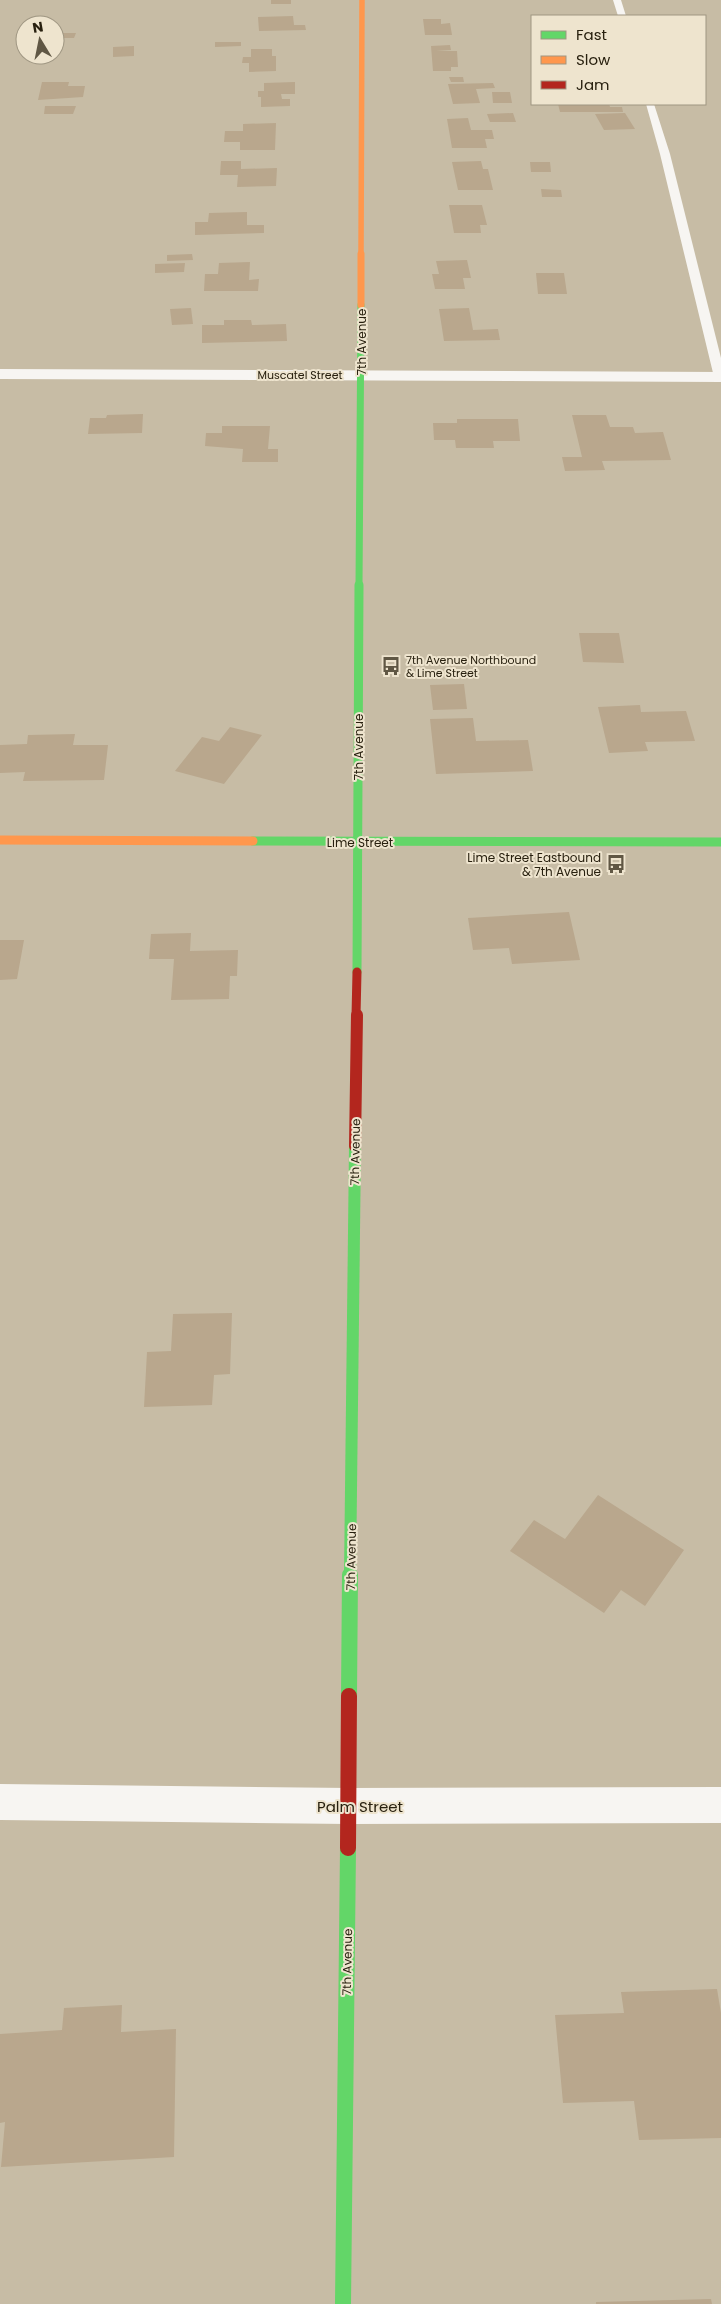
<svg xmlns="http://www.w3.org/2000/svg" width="721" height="2304" font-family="Poppins,sans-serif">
	<rect width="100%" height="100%" fill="#c7bca5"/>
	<!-- building -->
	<path fill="#b9a78d" d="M 271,0 L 291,0 L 291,4 L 271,4 Z
		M 293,16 L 294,25 L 305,25 L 306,30 L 259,31 L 258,17 Z
		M 423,19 L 441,19 L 441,24 L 450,23 L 452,35 L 425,35 Z
		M 59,33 L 76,33 L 74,38 L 57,38 Z
		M 215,42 L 241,42 L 241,46 L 215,47 Z
		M 450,45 L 451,50 L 436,51 L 457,51 L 458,67 L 451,67 L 451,71 L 433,71 L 431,46 Z
		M 134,46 L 134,56 L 113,57 L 113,47 Z
		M 251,49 L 272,49 L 272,56 L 276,56 L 276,71 L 249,72 L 249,63 L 242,63 L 243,57 L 251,57 Z
		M 449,77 L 463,77 L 464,82 L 451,82 Z
		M 42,82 L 69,82 L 68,86 L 85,86 L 83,97 L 38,100 Z
		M 295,82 L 295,94 L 281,94 L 282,99 L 290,99 L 290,106 L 261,107 L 261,97 L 258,97 L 258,91 L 264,91 L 264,83 Z
		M 493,83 L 495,88 L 476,89 L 480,103 L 453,104 L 448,84 Z
		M 492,92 L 510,92 L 512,103 L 493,103 Z
		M 558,104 L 609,104 L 610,107 L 622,107 L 623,112 L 560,112 Z
		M 45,106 L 76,106 L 73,114 L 44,114 Z
		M 513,113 L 516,122 L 490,122 L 487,114 Z
		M 625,113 L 635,129 L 604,130 L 595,114 Z
		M 468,118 L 471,130 L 492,130 L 494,139 L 485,139 L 487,148 L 452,148 L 447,119 Z
		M 276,123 L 275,150 L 240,150 L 240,142 L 224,142 L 225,131 L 243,131 L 243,124 Z
		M 221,161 L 241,161 L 241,169 L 277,168 L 276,186 L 237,187 L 238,175 L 220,175 Z
		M 481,161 L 483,169 L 488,169 L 493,190 L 458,190 L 452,162 Z
		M 530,162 L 550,162 L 551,172 L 531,172 Z
		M 541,189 L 561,190 L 562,197 L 542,197 Z
		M 449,205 L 482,205 L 487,225 L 480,225 L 481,233 L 454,233 Z
		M 247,212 L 247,225 L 264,225 L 264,233 L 195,235 L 195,222 L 208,222 L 209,213 Z
		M 192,254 L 193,260 L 167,261 L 167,255 Z
		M 467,260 L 471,278 L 463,278 L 465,289 L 435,289 L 432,274 L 439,274 L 436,261 Z
		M 250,262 L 249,280 L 259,279 L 258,291 L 204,291 L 205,274 L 218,274 L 219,263 Z
		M 185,263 L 184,272 L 155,273 L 155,264 Z
		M 536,273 L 564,273 L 567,294 L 538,294 Z
		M 191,308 L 193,324 L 172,325 L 170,309 Z
		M 469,308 L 473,330 L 498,329 L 500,340 L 444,341 L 439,309 Z
		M 224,320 L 251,320 L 252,325 L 286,324 L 287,341 L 202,343 L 202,325 L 224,325 Z
		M 143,414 L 142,433 L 88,434 L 90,418 L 106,418 L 107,415 Z
		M 572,415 L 606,415 L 610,427 L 633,427 L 635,433 L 663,432 L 671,460 L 602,461 L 605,470 L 565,471 L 562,457 L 582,457 Z
		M 457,419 L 518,419 L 520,441 L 493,441 L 494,448 L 456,448 L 455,440 L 434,440 L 433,423 L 457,423 Z
		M 222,426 L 270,426 L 268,449 L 278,449 L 278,462 L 242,462 L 243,449 L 205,446 L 206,433 L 222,433 Z
		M 579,633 L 619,633 L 624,663 L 583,662 Z
		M 464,684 L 467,709 L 433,710 L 430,685 Z
		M 640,705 L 641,712 L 686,711 L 695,741 L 645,742 L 648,751 L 609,753 L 598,707 Z
		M 473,718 L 476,741 L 528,740 L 533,771 L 436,774 L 430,719 Z
		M 230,727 L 262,735 L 224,784 L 175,771 L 202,737 L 219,741 Z
		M 75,734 L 73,745 L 108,745 L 104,780 L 23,781 L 25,772 L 0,773 L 0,745 L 27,744 L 28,735 Z
		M 569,912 L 580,960 L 512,964 L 509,948 L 473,950 L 468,918 Z
		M 191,933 L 190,951 L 238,950 L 237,976 L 230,976 L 229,999 L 171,1000 L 174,959 L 149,959 L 151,934 Z
		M 0,940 L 24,940 L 17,979 L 0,980 Z
		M 232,1313 L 230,1374 L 214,1375 L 212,1405 L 144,1407 L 147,1352 L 171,1351 L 173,1314 Z
		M 598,1495 L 684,1550 L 645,1606 L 621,1590 L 604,1613 L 510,1551 L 534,1520 L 565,1539 Z
		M 717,1989 L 721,2013 L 721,2138 L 639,2140 L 634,2101 L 563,2103 L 555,2015 L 624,2013 L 621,1992 Z
		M 122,2005 L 121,2032 L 176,2029 L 174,2157 L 1,2167 L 5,2122 L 0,2123 L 0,2034 L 62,2030 L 64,2008 Z
		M 711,2299 L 712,2304 L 596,2304 L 596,2302 Z"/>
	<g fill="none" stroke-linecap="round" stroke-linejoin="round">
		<!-- lane -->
		<path fill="#f7f5f2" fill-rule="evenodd" d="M 613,0 L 621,0 L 626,16 L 618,16 Z
			M 646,104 L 654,104 L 670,154 L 721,358 L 721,380 L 714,377 L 660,154 Z"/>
		<!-- street -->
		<path fill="#f7f5f2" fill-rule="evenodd" d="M 0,369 L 721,372 L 721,382 L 0,379 Z
			M 0,1784 L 349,1788 L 721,1787 L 721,1823 L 349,1824 L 0,1820 Z"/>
		<!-- fast-far3 -->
		<path stroke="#63d668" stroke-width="7" d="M 359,586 L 361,305"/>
		<!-- fast-far2 -->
		<path stroke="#63d668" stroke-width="9" d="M 253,841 L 721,842
			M 357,972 L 359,585"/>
		<!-- fast-far1 -->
		<path stroke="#63d668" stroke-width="12" d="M 350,1576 L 355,1146"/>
		<!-- fast -->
		<path stroke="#63d668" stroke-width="16" d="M 349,1696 L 350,1575
			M 343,2304 L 348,1848"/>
		<!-- slow-far2 -->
		<path stroke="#ff974d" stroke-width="5.5" d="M 361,255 L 362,0"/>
		<!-- slow-far1 -->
		<path stroke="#ff974d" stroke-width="7" d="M 361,305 L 361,254"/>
		<!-- slow -->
		<path stroke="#ff974d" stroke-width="9" d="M 0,840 L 253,841"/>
		<!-- jam-far2 -->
		<path stroke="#b3261e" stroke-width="9" d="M 356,1016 L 357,972"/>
		<!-- jam-far1 -->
		<path stroke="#b3261e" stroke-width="12" d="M 355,1146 L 357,1015"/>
		<!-- jam -->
		<path stroke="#b3261e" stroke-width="16" d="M 348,1848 L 349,1696"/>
	</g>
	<!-- icons -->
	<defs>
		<g id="bus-bare" transform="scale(1.5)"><path d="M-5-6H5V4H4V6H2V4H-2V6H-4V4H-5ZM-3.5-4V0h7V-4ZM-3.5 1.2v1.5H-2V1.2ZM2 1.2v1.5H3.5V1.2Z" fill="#605744" stroke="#eee4ce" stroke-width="2.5" paint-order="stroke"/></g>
	</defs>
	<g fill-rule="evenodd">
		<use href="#bus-bare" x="391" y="666"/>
		<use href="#bus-bare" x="616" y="864"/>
	</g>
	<g text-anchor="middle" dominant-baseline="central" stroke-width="4" stroke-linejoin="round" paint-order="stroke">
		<!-- far-street labels -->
		<g font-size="11" fill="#28200f" stroke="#eee4ce">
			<text x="300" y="375">Muscatel Street</text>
		</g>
		<!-- far-poi labels -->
		<g font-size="11" fill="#28200f" stroke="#eee4ce" text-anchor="start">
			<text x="406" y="660">7th Avenue Northbound<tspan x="406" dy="13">&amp; Lime Street</tspan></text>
		</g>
		<!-- street labels -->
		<g font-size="12" fill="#28200f" stroke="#eee4ce">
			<text transform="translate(361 342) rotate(-90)">7th Avenue</text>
			<text transform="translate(358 747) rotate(-90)">7th Avenue</text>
			<text x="360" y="842">Lime Street</text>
			<text transform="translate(355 1152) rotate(-89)">7th Avenue</text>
			<text transform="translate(351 1557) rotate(-89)">7th Avenue</text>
			<text transform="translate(347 1962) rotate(-89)">7th Avenue</text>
		</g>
		<!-- poi labels -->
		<g font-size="12" fill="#28200f" stroke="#eee4ce" text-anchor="end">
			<text x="601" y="857">Lime Street Eastbound<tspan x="601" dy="14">&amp; 7th Avenue</tspan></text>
		</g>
		<!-- near-street labels -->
		<g font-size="15" fill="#28200f" stroke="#eee4ce">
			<text x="360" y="1806">Palm Street</text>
		</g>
	</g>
	<!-- legend -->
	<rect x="531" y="15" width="175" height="90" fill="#eee4ce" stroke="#9f9682"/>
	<rect x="541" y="31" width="25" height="8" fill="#63d668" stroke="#9f9682"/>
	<text x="576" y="40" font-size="15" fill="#28200f">Fast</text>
	<rect x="541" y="56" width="25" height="8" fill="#ff974d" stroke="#9f9682"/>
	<text x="576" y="65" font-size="15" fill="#28200f">Slow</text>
	<rect x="541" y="81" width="25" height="8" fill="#b3261e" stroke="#9f9682"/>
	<text x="576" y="90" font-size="15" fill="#28200f">Jam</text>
	<!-- north arrow -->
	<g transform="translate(40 40) rotate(350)"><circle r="24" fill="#eee4ce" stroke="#9f9682"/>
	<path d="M0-4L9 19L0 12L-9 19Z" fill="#605744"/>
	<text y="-8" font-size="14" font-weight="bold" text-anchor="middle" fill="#28200f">N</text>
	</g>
</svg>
